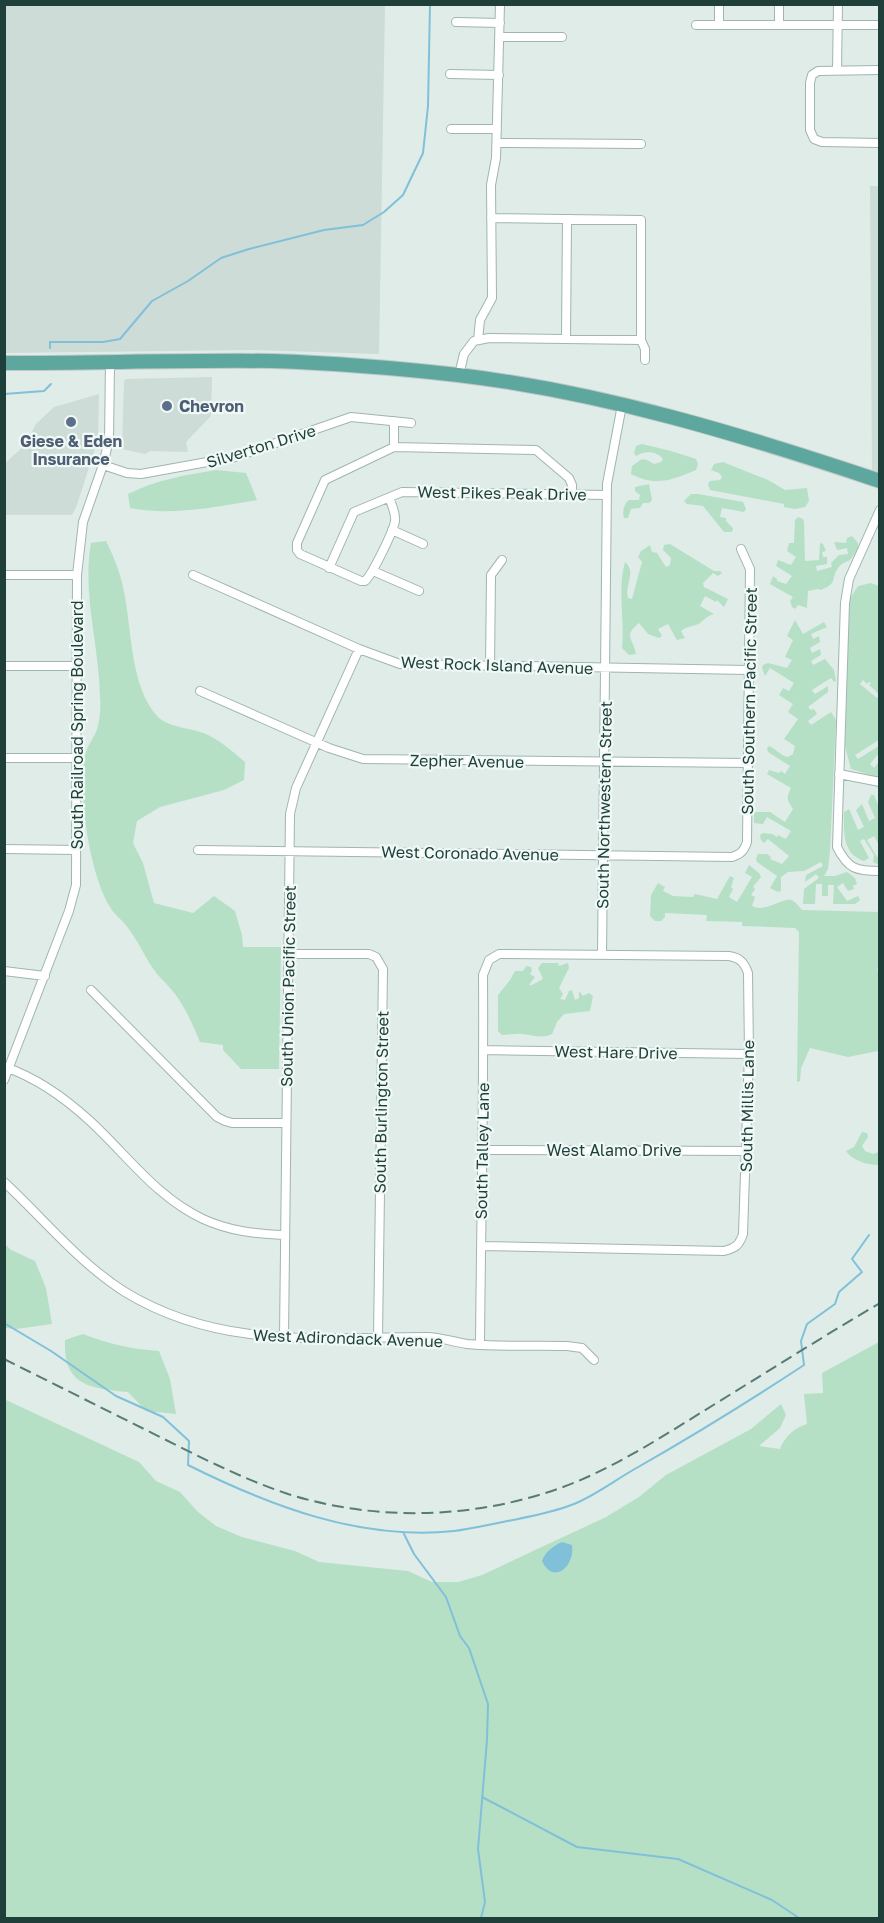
<svg xmlns="http://www.w3.org/2000/svg" width="884" height="1923" font-family="'Golos Text',sans-serif">
	<rect width="100%" height="100%" fill="#dfece8"/>
	<!-- built -->
	<path fill="#cddcd7" d="M 4,5 L 385,5 L 379,354 L 250,350 L 5,353 Z
		M 870,186 L 880,186 L 879,475 L 872,472 Z
		M 212,377 L 211,416 L 186,442 L 188,452 L 151,451 L 145,454 L 122,449 L 124,381 L 126,379 Z
		M 99,394 L 98,439 L 77,505 L 72,515 L 5,515 L 5,463 L 25,445 L 36,424 L 54,407 Z"/>
	<!-- green -->
	<path fill="#b5e0c6" d="M 642,444 L 671,451 L 696,459 L 698,464 L 696,470 C 672,480 656,487 631,474 L 632,466 L 642,459 L 647,460 L 654,464 L 661,462 L 663,459 C 657,451 645,450 636,456 L 634,453 L 636,446 Z
		M 723,462 L 768,480 L 785,490 L 807,488 L 809,501 L 805,507 L 795,509 L 784,507 L 784,504 L 710,490 L 708,484 L 710,481 L 720,480 L 722,477 L 719,473 L 711,470 L 714,464 Z
		M 216,470 L 246,473 L 257,500 C 215,507 173,516 130,508 L 128,494 C 156,480 185,475 216,470 Z
		M 649,484 L 652,500 L 649,503 L 643,503 L 640,508 L 631,509 L 628,518 L 624,518 C 622,511 624,504 629,500 L 639,500 L 640,495 L 635,491 L 635,487 Z
		M 691,494 L 698,494 L 743,502 L 746,509 L 744,512 L 722,508 L 720,517 L 726,518 L 726,521 L 733,528 L 732,532 L 724,532 L 703,506 L 687,504 L 684,501 Z
		M 798,517 L 803,519 L 804,522 L 805,561 L 819,560 L 820,543 L 823,544 L 826,551 L 822,552 L 823,557 L 827,557 L 827,564 L 816,566 L 817,571 L 832,567 L 831,563 L 839,555 L 848,554 L 847,548 L 837,550 L 834,542 L 846,543 L 847,538 L 852,536 L 858,543 L 858,548 C 856,551 853,557 850,560 C 845,563 841,563 838,568 C 830,580 839,582 821,590 L 818,589 L 808,591 L 807,608 L 798,605 L 795,609 L 792,607 L 790,601 L 793,597 L 770,584 L 773,576 L 777,579 L 777,581 L 786,584 L 792,576 L 776,566 L 778,560 L 791,565 L 796,557 L 787,551 L 789,543 L 794,543 L 795,520 Z
		M 106,541 C 114,557 121,574 124,592 C 132,630 130,686 157,716 C 169,729 193,727 208,735 C 221,741 234,753 245,762 L 244,780 L 224,790 L 160,807 L 137,821 L 133,843 L 143,863 L 154,903 L 193,913 L 214,896 L 235,911 L 242,935 L 243,947 L 281,947 L 279,1069 L 241,1069 L 223,1050 L 223,1045 L 200,1042 C 193,1025 186,1009 175,994 C 170,987 163,981 157,974 C 146,960 139,942 128,928 C 123,920 114,915 110,907 C 90,876 76,788 86,752 C 88,745 93,739 96,732 C 100,722 101,707 100,696 C 99,644 82,594 91,543 Z
		M 670,544 L 714,571 L 720,571 L 722,573 L 718,576 L 713,573 L 703,583 L 704,587 L 728,599 L 724,607 L 717,600 L 716,602 L 705,596 L 700,606 L 714,614 C 707,616 705,619 700,623 C 694,627 689,625 681,631 L 685,638 L 677,640 L 668,624 L 658,629 L 662,636 L 659,638 L 648,634 L 639,623 C 623,636 633,638 636,654 L 629,655 L 622,648 C 625,620 617,590 625,562 C 637,572 624,585 628,598 L 632,599 L 642,562 L 638,557 L 641,551 L 650,545 L 652,552 L 657,553 L 666,567 L 670,565 L 671,558 L 663,550 L 664,545 Z
		M 871,583 L 879,586 L 879,694 L 869,685 L 871,683 L 869,682 L 867,684 L 863,680 L 860,684 L 877,698 L 879,695 L 879,740 L 855,755 L 858,759 L 879,746 L 879,753 L 870,764 L 874,768 L 879,762 L 879,778 L 851,769 L 845,746 L 849,600 L 858,586 Z
		M 795,620 L 803,634 L 824,622 L 827,627 L 811,634 L 813,639 L 819,636 L 820,642 L 810,648 L 812,653 L 820,649 L 821,655 L 811,661 L 813,665 L 825,659 L 834,670 L 836,681 L 834,682 L 831,678 L 812,690 L 815,694 L 828,686 L 828,692 L 808,707 L 811,710 L 814,709 L 817,714 L 808,721 L 811,725 L 831,712 L 836,720 L 830,851 L 828,869 L 824,876 L 835,876 L 847,872 L 855,878 L 857,884 L 853,886 L 854,889 L 848,891 L 843,883 L 837,887 L 847,901 L 858,896 L 860,900 L 855,904 L 833,904 L 834,885 L 828,885 L 828,896 L 822,896 L 822,884 L 816,884 L 815,904 L 803,904 L 804,889 L 819,878 L 816,874 L 805,882 L 806,875 L 823,866 L 821,862 L 804,871 L 788,872 L 781,877 L 781,891 L 778,892 L 770,888 L 777,876 L 757,862 L 756,859 L 758,854 L 767,854 L 771,857 L 770,859 L 782,864 L 789,856 L 768,839 L 764,843 L 761,840 L 760,835 L 763,833 L 772,834 L 777,837 L 778,835 L 786,839 L 791,831 L 767,817 L 763,824 L 754,823 L 754,812 L 770,812 L 785,822 L 793,809 C 787,800 786,798 791,788 L 767,774 L 769,770 L 779,773 L 781,771 L 785,774 L 790,766 L 768,752 L 767,748 L 769,746 C 776,749 781,756 788,757 L 793,754 L 795,746 L 784,739 L 798,719 L 788,712 L 793,704 L 779,695 L 783,688 L 789,691 L 794,683 L 770,668 L 765,676 L 762,668 L 763,665 L 768,663 L 787,668 L 792,660 L 785,657 L 793,640 L 787,636 Z
		M 871,795 L 874,795 L 879,807 L 879,845 L 874,836 L 867,840 L 877,857 L 879,856 L 879,865 L 873,862 L 874,855 L 864,839 L 860,841 L 869,858 L 864,861 C 842,854 844,832 844,812 L 849,809 L 858,830 L 864,827 L 856,810 L 862,804 L 869,821 L 875,818 L 868,802 Z
		M 749,865 L 759,873 L 761,877 L 753,887 L 755,889 L 751,895 L 755,897 L 752,906 C 766,913 781,898 791,900 C 795,901 799,907 802,910 L 879,912 L 880,960 L 877,970 L 880,972 L 880,1049 L 878,1051 L 848,1057 L 810,1048 L 801,1068 L 800,1081 L 797,1082 L 799,932 L 795,928 L 742,926 L 742,922 L 706,921 L 707,915 L 665,913 L 665,917 L 661,921 L 655,921 L 650,916 L 651,895 L 658,883 L 665,887 L 663,891 L 673,896 L 693,897 L 695,894 L 717,899 L 730,876 L 734,878 L 731,887 L 733,889 L 729,897 L 737,902 L 752,877 L 745,873 Z
		M 542,963 L 558,963 L 559,966 L 568,963 L 569,968 L 559,988 L 563,994 L 560,999 L 565,1000 L 569,991 L 572,990 L 575,1000 L 579,998 L 579,991 L 583,996 L 589,993 L 593,996 L 590,1011 L 564,1014 L 557,1022 L 552,1034 C 541,1039 533,1035 523,1034 C 516,1033 508,1035 502,1035 L 498,1031 L 498,995 L 510,980 L 515,971 L 523,971 L 526,966 L 531,967 L 532,970 L 530,974 L 535,977 L 529,985 L 532,985 L 543,979 L 538,968 Z
		M 862,1132 L 867,1133 L 868,1137 L 862,1146 L 865,1151 L 873,1154 L 879,1152 L 879,1165 C 868,1165 853,1161 846,1151 L 854,1147 Z
		M 4,1243 L 11,1250 L 35,1261 L 46,1288 L 52,1324 L 16,1329 L 5,1328 Z
		M 83,1334 C 108,1344 132,1349 159,1351 L 170,1379 L 176,1414 L 146,1411 L 128,1392 C 90,1388 63,1386 65,1340 Z
		M 879,1342 L 879,1918 L 5,1918 L 4,1399 L 139,1462 L 156,1481 L 180,1492 L 198,1512 L 216,1526 L 242,1537 L 295,1551 L 319,1562 L 408,1571 L 432,1582 L 458,1582 L 482,1575 L 606,1517 L 639,1497 L 666,1475 L 751,1429 L 781,1404 L 786,1415 L 780,1428 L 759,1446 L 780,1449 C 785,1436 794,1428 807,1424 L 804,1394 L 823,1393 L 822,1373 Z"/>
	<!-- water -->
	<path fill="#80c0d9" d="M 562,1542 L 572,1545 C 575,1567 553,1585 542,1561 C 545,1552 553,1546 562,1542 Z"/>
	<g fill="none" stroke-linecap="round" stroke-linejoin="round">
		<!-- stream -->
		<path stroke="#80c0d9" stroke-width="2" d="M 50,348 L 50,342 L 103,342 L 120,339 L 152,301 L 188,281 L 221,258 L 249,249 L 324,230 L 363,225 L 384,212 L 403,195 L 423,153 L 428,106 L 430,4
			M 4,394 L 44,391 L 51,384
			M 4,1323 L 51,1351 L 116,1396 L 163,1417 L 189,1441 L 188,1465 C 270,1506 361,1541 454,1531 C 470,1529 487,1525 503,1522 C 527,1517 552,1513 574,1504 C 594,1496 614,1481 633,1470 C 691,1437 748,1402 804,1365 L 801,1341 L 807,1324 L 835,1304 L 839,1292 L 862,1272 L 852,1259 L 869,1235
			M 403,1532 L 414,1554 L 446,1597 L 460,1636 L 469,1648 L 488,1704 L 487,1740 L 478,1849 L 485,1902 L 481,1918
			M 482,1797 L 577,1847 L 678,1859 L 772,1900 L 799,1918"/>
		<!-- minor casing -->
		<g stroke="#a1b5b0" stroke-width="10">
			<path id="minor" d="M 456,22 L 500,23
				M 696,25 L 880,25
				M 719,25 L 719,4
				M 779,25 L 779,4
				M 500,37 L 562,37
				M 837,70 L 838,4
				M 880,70 L 818,71 L 812,75 L 810,83 L 810,130 L 814,139 L 822,142 L 880,143
				M 450,74 L 499,75
				M 451,129 L 497,129
				M 497,143 L 641,144
				M 491,218 L 641,220 L 641,340
				M 566,339 L 567,219
				M 478,340 L 480,320 L 492,298 L 491,185 L 496,158 L 500,4
				M 459,375 L 464,354 L 474,341 L 489,338 L 641,340 L 645,349 L 645,360
				M 394,447 L 394,421
				M 103,465 L 127,473 L 141,474 L 235,457 L 351,417 L 411,423
				M 389,498 C 392,505 396,513 395,521 C 394,530 372,575 365,581 L 361,581 L 300,554 L 297,550 L 297,543 L 325,480 L 394,447 L 536,450 L 569,478 L 572,485 L 572,495
				M 880,510 L 849,579 L 845,603 L 837,847 C 848,869 856,871 880,871
				M 392,530 L 423,544
				M 329,568 L 354,512 L 402,492 L 607,495
				M 373,571 L 419,591
				M 4,575 L 77,575
				M 193,575 L 359,649 L 400,664 L 748,670
				M 4,666 L 78,666
				M 490,667 L 491,575 L 502,560
				M 200,691 L 329,748 L 363,759 L 748,763
				M 4,758 L 77,758
				M 839,774 L 880,782
				M 4,849 L 76,850
				M 198,850 L 732,857 C 741,854 744,851 747,842 L 750,569 L 741,549
				M 288,954 L 369,954 L 376,957 L 383,969 L 378,1338
				M 602,954 L 607,484 L 622,405
				M 4,971 L 45,976
				M 91,990 L 217,1117 L 225,1121 L 232,1123 L 286,1123
				M 483,1050 L 749,1054
				M 5,1067 C 37,1078 65,1098 90,1121 C 127,1155 156,1197 203,1219 C 229,1231 256,1234 284,1235
				M 4,1080 L 69,911 L 76,885 L 77,575 L 83,522 L 103,465 L 109,440 L 110,363
				M 483,1150 L 746,1151
				M 4,1182 C 44,1219 79,1263 125,1292 C 220,1350 321,1337 427,1337 C 440,1337 453,1342 467,1344 C 500,1347 534,1345 567,1346 L 582,1348 L 594,1360
				M 284,1337 L 290,814 L 296,788 L 359,649
				M 480,1344 C 481,1221 484,1098 483,975 L 489,960 L 499,954 L 729,956 C 740,958 744,962 748,973 L 749,1054 L 743,1234 C 739,1246 735,1248 724,1251 L 481,1246"/>
		</g>
		<!-- primary casing -->
		<g stroke="#c0c9c8" stroke-width="16">
			<path id="primary" d="M 4,363 C 94,363 183,360 272,361 C 334,363 396,368 458,375 C 602,392 743,435 880,481"/>
		</g>
		<!-- minor -->
		<use href="#minor" stroke="#fff" stroke-width="8"/>
		<!-- primary -->
		<use href="#primary" stroke="#5ea79e" stroke-width="14"/>
		<!-- rail -->
		<path stroke="#587b75" stroke-width="2" stroke-dasharray="12 6" stroke-linecap="butt" d="M 4,1359 C 56,1385 108,1411 160,1437 C 202,1458 243,1479 288,1494 C 377,1522 475,1519 563,1487 C 617,1467 666,1434 715,1404 C 770,1370 824,1336 880,1303"/>
	</g>
	<!-- markers -->
	<g fill="#5c6f8a" stroke="#f0f9f5" stroke-width="2">
		<circle cx="167" cy="406" r="6"/>
		<circle cx="71" cy="422" r="6"/>
	</g>
	<g text-anchor="middle" dominant-baseline="central" stroke-width="4.5" stroke-linejoin="round" paint-order="stroke">
		<!-- service labels -->
		<g font-size="16" font-weight="bold" fill="#4e5e75" stroke="#f0f9f5" text-anchor="start">
			<text x="179" y="406">Chevron</text>
			<text x="71" y="441" text-anchor="middle">Giese &amp; Eden<tspan x="71" dy="18">Insurance</tspan></text>
		</g>
		<!-- street labels -->
		<g font-size="16" fill="#1e3f3a" stroke="#f0f9f5">
			<text transform="translate(261 446) rotate(-17)">Silverton Drive</text>
			<text transform="translate(502 493) rotate(1)">West Pikes Peak Drive</text>
			<text transform="translate(497 665) rotate(2)">West Rock Island Avenue</text>
			<text transform="translate(749 701) rotate(-89)">South Southern Pacific Street</text>
			<text transform="translate(77 725) rotate(-90)">South Railroad Spring Boulevard</text>
			<text transform="translate(467 761) rotate(1)">Zepher Avenue</text>
			<text transform="translate(604 805) rotate(-89)">South Northwestern Street</text>
			<text transform="translate(470 853) rotate(1)">West Coronado Avenue</text>
			<text transform="translate(288 986) rotate(-89)">South Union Pacific Street</text>
			<text transform="translate(616 1052) rotate(1)">West Hare Drive</text>
			<text transform="translate(381 1102) rotate(-89)">South Burlington Street</text>
			<text transform="translate(747 1106) rotate(-89)">South Millis Lane</text>
			<text x="614" y="1150">West Alamo Drive</text>
			<text transform="translate(482 1151) rotate(-89)">South Talley Lane</text>
			<text transform="translate(348 1338) rotate(2)">West Adirondack Avenue</text>
		</g>
	</g>
	<!-- border -->
	<rect width="884" height="1923" fill="none" stroke="#1e3f3a" stroke-width="12"/>
</svg>
